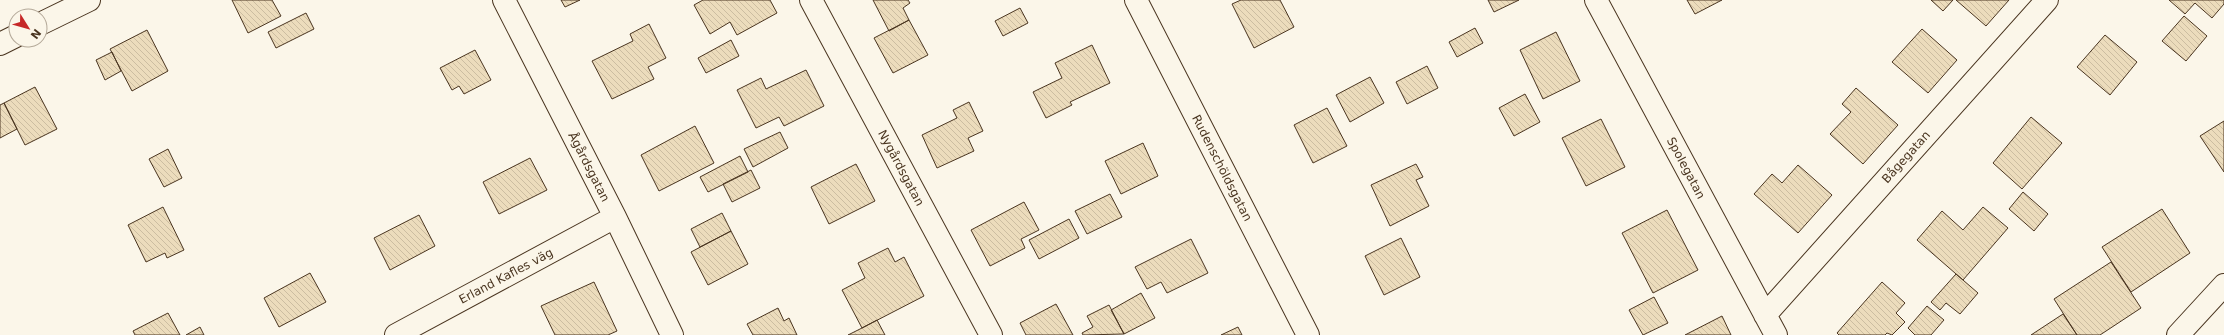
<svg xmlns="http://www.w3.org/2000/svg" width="2224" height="335" font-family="'DejaVu Sans',sans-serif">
	<defs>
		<pattern id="building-back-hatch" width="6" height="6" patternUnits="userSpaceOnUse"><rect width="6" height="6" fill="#ecdcbc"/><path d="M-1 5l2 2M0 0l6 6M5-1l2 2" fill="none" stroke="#ccbda1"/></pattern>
	</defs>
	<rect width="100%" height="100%" fill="#fbf6e9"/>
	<!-- building -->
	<path fill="url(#building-back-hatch)" stroke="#4a3520" d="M 232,0 L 272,0 L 281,16 L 248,33 Z
		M 561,0 L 580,0 L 565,7 Z
		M 703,0 L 770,0 L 777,13 L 737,35 L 730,22 L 710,34 L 694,5 Z
		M 873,0 L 908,0 L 910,3 L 903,8 L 909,20 L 889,31 Z
		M 1241,0 L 1280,0 L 1294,27 L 1254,48 L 1232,4 Z
		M 1488,0 L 1519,0 L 1494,12 Z
		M 1687,0 L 1722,0 L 1695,14 Z
		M 1931,0 L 1953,0 L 1943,11 Z
		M 1956,0 L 2009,0 L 1986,26 Z
		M 2169,0 L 2224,0 L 2224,4 L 2212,18 L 2195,3 L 2185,14 Z
		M 1020,8 L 1028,23 L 1003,36 L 995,21 Z
		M 306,13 L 314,29 L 276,48 L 268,32 Z
		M 2184,16 L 2207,36 L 2186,61 L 2162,41 Z
		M 909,20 L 928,55 L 893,73 L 874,38 Z
		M 649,24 L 666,58 L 648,67 L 654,79 L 612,99 L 592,61 L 633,41 L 630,34 Z
		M 1475,28 L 1483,43 L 1457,57 L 1449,42 Z
		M 1922,29 L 1957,60 L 1928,93 L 1892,62 Z
		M 147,30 L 168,71 L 132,91 L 110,49 Z
		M 1556,32 L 1580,81 L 1543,99 L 1520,50 Z
		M 2105,35 L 2137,62 L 2110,95 L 2077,67 Z
		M 731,40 L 739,56 L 706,73 L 698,58 Z
		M 1092,45 L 1110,83 L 1070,102 L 1072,105 L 1046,118 L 1033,92 L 1062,78 L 1055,63 Z
		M 475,50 L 491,80 L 464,94 L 459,86 L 452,90 L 440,68 Z
		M 112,52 L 121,71 L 105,80 L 96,60 Z
		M 1427,66 L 1438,88 L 1407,104 L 1396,82 Z
		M 806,70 L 824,106 L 784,126 L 779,117 L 756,128 L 737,90 L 761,78 L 766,89 Z
		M 1370,77 L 1384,103 L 1350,122 L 1336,95 Z
		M 35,87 L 57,129 L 25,145 L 4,103 Z
		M 1856,88 L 1898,125 L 1863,164 L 1830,134 L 1851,112 L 1842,104 Z
		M 1525,94 L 1540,122 L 1514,136 L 1499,108 Z
		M 969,102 L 983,131 L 968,138 L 974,151 L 937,168 L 922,135 L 957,118 L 953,110 Z
		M 4,103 L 17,129 L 0,138 L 0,105 Z
		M 1327,108 L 1347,146 L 1313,163 L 1294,125 Z
		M 2031,117 L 2062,143 L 2022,189 L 1993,163 Z
		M 1601,119 L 1625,167 L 1586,186 L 1562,138 Z
		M 2224,121 L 2224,172 L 2200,136 Z
		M 695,126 L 714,163 L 659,191 L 641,155 Z
		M 780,132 L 788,148 L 753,167 L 744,149 Z
		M 1143,143 L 1158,176 L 1121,194 L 1105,161 Z
		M 168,149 L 182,178 L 164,187 L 149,159 Z
		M 740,156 L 748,172 L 708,192 L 700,177 Z
		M 530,158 L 547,190 L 499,214 L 483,182 Z
		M 856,164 L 875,201 L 829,224 L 811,187 Z
		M 1416,164 L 1423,177 L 1416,180 L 1429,206 L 1390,226 L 1371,185 Z
		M 1798,165 L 1832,195 L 1798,233 L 1754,194 L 1772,174 L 1782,183 Z
		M 751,170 L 760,188 L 732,202 L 723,184 Z
		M 2023,192 L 2048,214 L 2034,231 L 2009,209 Z
		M 1110,194 L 1122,217 L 1087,234 L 1075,211 Z
		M 1024,202 L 1039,230 L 1021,239 L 1025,248 L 990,266 L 971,230 Z
		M 163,207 L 184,250 L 167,258 L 165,253 L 146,262 L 128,225 Z
		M 1983,207 L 2008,228 L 1963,280 L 1917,240 L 1942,211 L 1963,230 Z
		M 2162,209 L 2190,253 L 2131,292 L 2102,247 Z
		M 1667,210 L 1698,270 L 1653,293 L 1622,233 Z
		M 722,213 L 731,231 L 700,247 L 691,229 Z
		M 419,215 L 435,246 L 390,270 L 374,238 Z
		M 1069,219 L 1079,238 L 1039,259 L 1029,240 Z
		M 731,231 L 748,264 L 708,285 L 691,252 Z
		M 1401,238 L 1420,277 L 1384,295 L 1365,256 Z
		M 1191,239 L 1208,273 L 1167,293 L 1161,282 L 1147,289 L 1135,267 Z
		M 888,248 L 895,262 L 904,257 L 924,296 L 862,328 L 842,290 L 865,278 L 858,263 Z
		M 2111,262 L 2141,308 L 2100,335 L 2077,335 L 2054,299 Z
		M 310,273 L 326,302 L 279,327 L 264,298 Z
		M 1956,274 L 1978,293 L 1960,314 L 1946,303 L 1940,310 L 1931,302 Z
		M 594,282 L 617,331 L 608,335 L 555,335 L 541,306 Z
		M 1882,282 L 1905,303 L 1896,313 L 1905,322 L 1892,335 L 1887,333 L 1885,335 L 1839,335 L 1837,333 Z
		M 1141,293 L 1155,318 L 1124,334 L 1111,310 Z
		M 1654,297 L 1668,323 L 1643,335 L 1629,310 Z
		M 1056,304 L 1073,335 L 1026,335 L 1020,323 Z
		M 1109,305 L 1124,334 L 1083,335 L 1082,333 L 1093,327 L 1087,316 Z
		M 1927,306 L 1944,320 L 1931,335 L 1915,335 L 1908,328 Z
		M 778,308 L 784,321 L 789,318 L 797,335 L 753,335 L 747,324 Z
		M 168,313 L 180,335 L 135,335 L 133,331 Z
		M 2063,314 L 2077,335 L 2031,335 Z
		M 1722,316 L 1731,335 L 1685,335 Z
		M 877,320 L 885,335 L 848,335 L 862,328 Z
		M 200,327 L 204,335 L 186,335 Z
		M 1238,327 L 1242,335 L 1221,335 Z"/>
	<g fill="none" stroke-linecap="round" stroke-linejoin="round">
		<!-- minor casing -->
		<g stroke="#4a3520" stroke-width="24">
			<path id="minor" d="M 504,0 L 615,217 L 672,335
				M 811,0 L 991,335
				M 1596,0 L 1776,335
				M 40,24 L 89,0
				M 0,44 L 16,36
				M 1765,315 L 2047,0
				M 396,335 L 615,217
				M 2178,335 L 2224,285"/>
		</g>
		<!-- tertiary casing -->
		<g stroke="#4a3520" stroke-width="24">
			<path id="tertiary" d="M 1136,0 L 1308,335"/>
		</g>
		<!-- minor -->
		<use href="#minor" stroke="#fbf6e9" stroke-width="22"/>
		<!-- tertiary -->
		<use href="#tertiary" stroke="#fbf6e9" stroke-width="22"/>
	</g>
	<g text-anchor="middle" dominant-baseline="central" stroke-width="3" stroke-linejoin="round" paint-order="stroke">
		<!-- street labels -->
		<g font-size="12" fill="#4a3520" stroke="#fbf6e9">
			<text transform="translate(1906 157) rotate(-48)">Bågegatan</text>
			<text transform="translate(589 167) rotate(63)">Ågårdsgatan</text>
			<text transform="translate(901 168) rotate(62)">Nygårdsgatan</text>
			<text transform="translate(1222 168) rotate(63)">Rudenschöldsgatan</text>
			<text transform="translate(1686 168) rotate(62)">Spolegatan</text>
			<text transform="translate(506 276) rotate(-28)">Erland Kafles väg</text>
		</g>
	</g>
	<!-- north arrow -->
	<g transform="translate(28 28) rotate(127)"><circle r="19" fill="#fbf6e9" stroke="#b4a999"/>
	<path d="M0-3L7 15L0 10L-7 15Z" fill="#c62828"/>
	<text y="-6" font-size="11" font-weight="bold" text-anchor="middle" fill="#4a3520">N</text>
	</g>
</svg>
